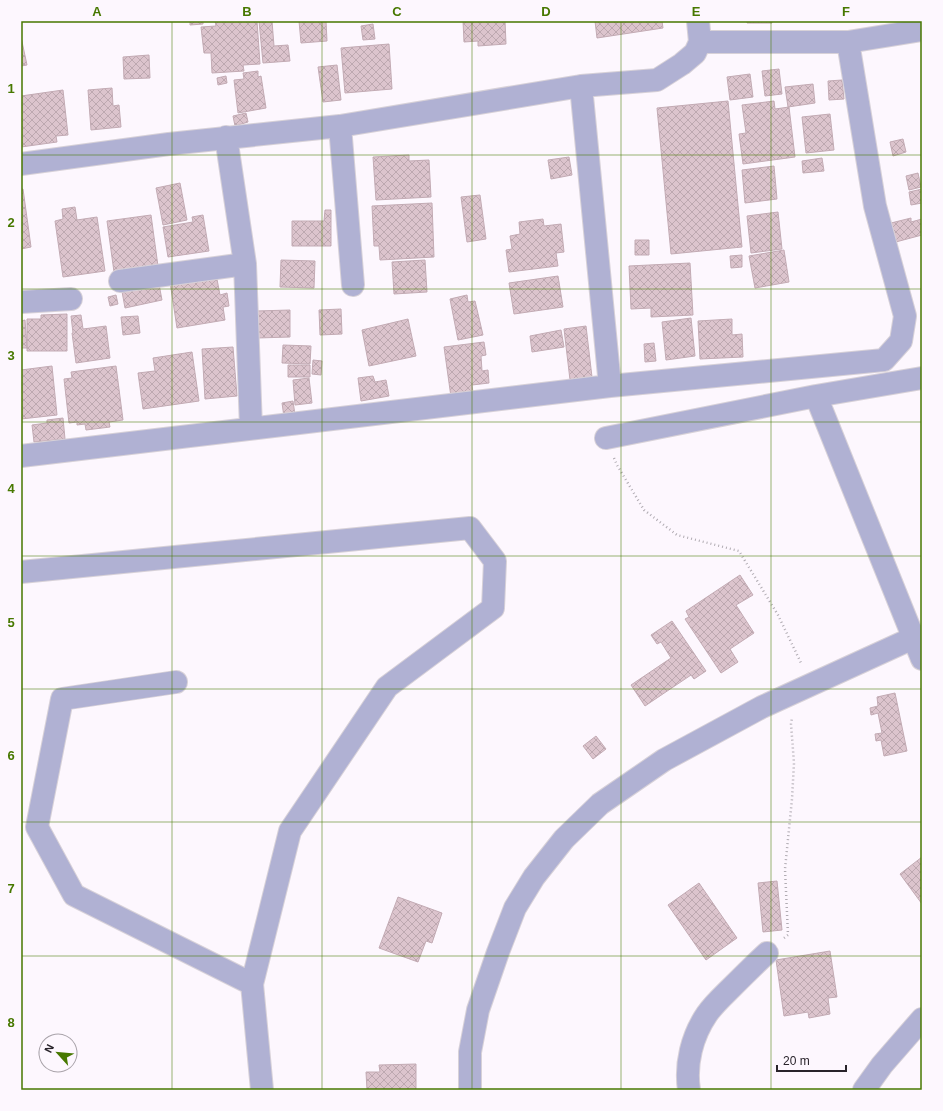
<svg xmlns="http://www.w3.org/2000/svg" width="943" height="1111" font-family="Arial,sans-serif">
	<defs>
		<pattern id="building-cross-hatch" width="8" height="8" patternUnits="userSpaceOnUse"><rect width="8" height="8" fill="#dcc4cd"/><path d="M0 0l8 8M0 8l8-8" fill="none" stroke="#bda8b0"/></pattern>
	</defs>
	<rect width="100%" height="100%" fill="#fdf7fe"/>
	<!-- building -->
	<path fill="url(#building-cross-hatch)" stroke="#c3abb4" d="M 190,21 L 203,21 L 203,24 L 190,25 Z
		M 215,21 L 257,21 L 260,64 L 243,65 L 244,71 L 212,73 L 211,53 L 204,53 L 201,27 L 216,26 Z
		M 259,21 L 272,21 L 274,46 L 288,45 L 290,61 L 263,63 Z
		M 299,21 L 326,21 L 327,41 L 301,43 Z
		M 463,21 L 505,21 L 506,44 L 478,46 L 478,41 L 464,42 Z
		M 595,21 L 662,21 L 663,28 L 597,38 Z
		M 747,21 L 772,21 L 772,23 L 747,23 Z
		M 373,24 L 375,39 L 363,40 L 361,26 Z
		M 21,37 L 27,65 L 21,66 Z
		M 389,44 L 392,89 L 345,93 L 341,48 Z
		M 149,55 L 150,78 L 124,79 L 123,57 Z
		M 337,65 L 341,100 L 323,102 L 318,67 Z
		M 779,69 L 782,94 L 765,96 L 762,71 Z
		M 258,71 L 258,77 L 261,76 L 266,108 L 238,113 L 234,80 L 244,79 L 243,73 Z
		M 750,74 L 753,97 L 730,100 L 727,77 Z
		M 226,76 L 227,83 L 218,85 L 217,78 Z
		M 842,80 L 844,99 L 829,100 L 828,81 Z
		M 813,84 L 815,103 L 788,107 L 785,87 Z
		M 112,88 L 113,106 L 119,105 L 121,127 L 91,130 L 88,90 Z
		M 63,90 L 68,135 L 56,136 L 57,142 L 21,147 L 21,96 Z
		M 728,101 L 742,247 L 671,254 L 657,108 Z
		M 774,101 L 775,109 L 789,107 L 795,157 L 743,164 L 739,134 L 746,133 L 742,105 Z
		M 246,113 L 248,122 L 235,126 L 233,116 Z
		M 830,114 L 834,150 L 806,153 L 802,117 Z
		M 903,139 L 906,152 L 893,156 L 890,142 Z
		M 409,155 L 409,161 L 429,160 L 431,197 L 376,200 L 373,157 Z
		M 569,157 L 572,175 L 551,179 L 548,160 Z
		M 822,158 L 824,171 L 803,173 L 802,161 Z
		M 774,166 L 777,199 L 745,203 L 742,170 Z
		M 918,173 L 921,187 L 909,190 L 906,176 Z
		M 180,183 L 187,220 L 163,225 L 156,188 Z
		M 21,189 L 23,189 L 31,247 L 21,249 Z
		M 922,189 L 922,203 L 911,205 L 909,192 Z
		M 480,195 L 486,239 L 467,242 L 461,197 Z
		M 432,203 L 434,257 L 380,260 L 379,246 L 374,246 L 372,206 Z
		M 75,207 L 77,220 L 97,217 L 105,271 L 63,277 L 55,221 L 63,219 L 62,209 Z
		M 325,210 L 331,210 L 331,246 L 292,246 L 292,221 L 324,221 Z
		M 778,212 L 782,249 L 751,253 L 747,216 Z
		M 151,215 L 158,266 L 114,272 L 107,221 Z
		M 203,215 L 209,251 L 168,257 L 163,227 L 193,222 L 192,217 Z
		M 911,218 L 911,222 L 922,219 L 922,235 L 892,243 L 887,224 Z
		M 543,219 L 544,226 L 561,224 L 564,252 L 556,253 L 558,266 L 509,272 L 506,250 L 512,249 L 510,236 L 520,234 L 519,222 Z
		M 635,240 L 649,240 L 649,255 L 635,255 Z
		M 784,250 L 789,282 L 755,288 L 749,256 Z
		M 742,255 L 742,267 L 731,268 L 730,256 Z
		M 281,260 L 315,261 L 314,288 L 280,287 Z
		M 425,260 L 427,292 L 394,294 L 392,262 Z
		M 690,263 L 693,315 L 651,317 L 651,308 L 631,309 L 629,266 Z
		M 216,274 L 220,295 L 227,293 L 229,306 L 223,307 L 225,320 L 177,328 L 170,282 Z
		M 558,276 L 563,307 L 514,314 L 509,283 Z
		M 158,279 L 162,300 L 125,308 L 121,286 Z
		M 116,295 L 118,304 L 110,306 L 108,297 Z
		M 467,295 L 468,302 L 475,301 L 483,335 L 458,340 L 450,299 Z
		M 341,309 L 342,334 L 320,335 L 319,310 Z
		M 290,310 L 290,337 L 257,338 L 256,311 Z
		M 67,314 L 67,351 L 27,351 L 27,319 L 41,319 L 41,315 Z
		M 81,315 L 83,329 L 106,326 L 110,358 L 76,363 L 72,333 L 73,333 L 71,316 Z
		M 138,316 L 140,333 L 123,335 L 121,317 Z
		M 691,318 L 695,356 L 666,360 L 662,322 Z
		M 408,319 L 416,356 L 369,366 L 362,330 Z
		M 732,319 L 732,335 L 742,334 L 743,357 L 700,359 L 698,321 Z
		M 25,320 L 27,348 L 21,348 L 21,321 Z
		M 586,326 L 592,377 L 570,380 L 564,329 Z
		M 561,330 L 564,347 L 532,352 L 530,336 Z
		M 484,342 L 486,355 L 481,356 L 482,371 L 488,370 L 489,383 L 472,385 L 473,393 L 451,397 L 444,347 Z
		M 654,343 L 656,361 L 645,362 L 644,344 Z
		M 283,345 L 311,346 L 310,364 L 282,363 Z
		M 233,347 L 237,396 L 205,399 L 202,349 Z
		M 192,352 L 199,401 L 143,409 L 138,373 L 155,371 L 153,358 Z
		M 313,360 L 322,361 L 321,375 L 312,374 Z
		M 288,365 L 310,365 L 310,377 L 288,377 Z
		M 52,366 L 57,415 L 21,419 L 21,370 Z
		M 116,366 L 123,420 L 109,422 L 110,427 L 86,430 L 85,424 L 77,425 L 77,422 L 69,423 L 64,379 L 72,378 L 71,372 Z
		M 373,376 L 375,382 L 386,380 L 389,396 L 361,401 L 358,378 Z
		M 309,378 L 312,403 L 295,405 L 293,380 Z
		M 293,401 L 295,415 L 284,417 L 282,403 Z
		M 63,418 L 65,439 L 34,442 L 32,425 L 47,423 L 47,420 Z
		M 740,575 L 753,595 L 736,605 L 754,633 L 730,649 L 738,662 L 721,673 L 685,619 L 689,617 L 686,611 Z
		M 672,621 L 706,671 L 694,679 L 691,675 L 645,706 L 631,685 L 671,658 L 661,642 L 657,644 L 651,635 Z
		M 895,693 L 907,751 L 884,756 L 881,740 L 876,741 L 875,734 L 882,733 L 878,713 L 871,715 L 870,708 L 878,706 L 877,697 Z
		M 596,736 L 606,749 L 593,759 L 583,746 Z
		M 922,857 L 922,904 L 900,874 Z
		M 777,881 L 782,930 L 763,932 L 758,883 Z
		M 699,883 L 737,938 L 706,960 L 668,905 Z
		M 398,897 L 442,913 L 432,943 L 426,941 L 418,962 L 379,948 Z
		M 830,951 L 837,997 L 828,998 L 830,1014 L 809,1018 L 808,1012 L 784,1016 L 776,960 Z
		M 416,1064 L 416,1090 L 367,1090 L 366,1072 L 380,1072 L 379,1065 Z"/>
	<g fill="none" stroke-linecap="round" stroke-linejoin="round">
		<!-- street casing -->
		<g stroke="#d7d1d8" stroke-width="24">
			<path id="street" d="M 700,42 L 848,42 L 922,30
				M 581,86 L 610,386
				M 340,126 L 353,285
				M 226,137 L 245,264 L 251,428
				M 21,164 L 169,144 L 340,126 L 581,86 L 657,80 L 682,64 L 695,53 L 700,42 L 698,21
				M 120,281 L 245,264
				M 21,302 L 71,299
				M 816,396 L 922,659
				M 606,438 L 816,396 L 922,378
				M 21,456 L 610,386 L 884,360 L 901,341 L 905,316 L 875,206 L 848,42
				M 21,572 L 470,528 L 495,561 L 493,608 L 387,687 L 290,831 L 252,984 L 262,1090
				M 176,682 L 62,699 L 37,827 L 74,895 L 252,984
				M 470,1090 L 470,1052 L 478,1010 L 498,952 L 515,908 L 534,877 L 564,839 L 600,804 L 664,760 L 762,707 L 913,638 L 922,636
				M 689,1090 C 685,1064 692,1036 707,1014 C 714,1004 723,996 732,987 C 743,976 755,964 767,953
				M 864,1090 L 882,1065 L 922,1019"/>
		</g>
		<!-- path -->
		<path stroke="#b1acb3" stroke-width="2.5" stroke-dasharray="1 3" stroke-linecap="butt" d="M 614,458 L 617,465 L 644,510 L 677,535 L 739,551 L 778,615 L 802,665
			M 784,938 L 788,935 L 785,869 L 792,799 L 794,763 L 791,724 L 792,718"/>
		<!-- street -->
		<use href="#street" stroke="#b0b1d3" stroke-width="22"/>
	</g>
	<!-- grid -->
	<path fill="none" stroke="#477800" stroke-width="1" stroke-opacity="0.55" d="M 172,21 L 172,1090M 322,21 L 322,1090M 472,21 L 472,1090M 621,21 L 621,1090M 771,21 L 771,1090M 21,155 L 922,155M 21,289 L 922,289M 21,422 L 922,422M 21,556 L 922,556M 21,689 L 922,689M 21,822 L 922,822M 21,956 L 922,956"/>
	<!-- border -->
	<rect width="943" height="1111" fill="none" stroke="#fdf7fe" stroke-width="44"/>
	<!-- north arrow -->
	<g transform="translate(58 1053) rotate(297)"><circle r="19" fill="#fdf7fe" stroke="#a8a2a9"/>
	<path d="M0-3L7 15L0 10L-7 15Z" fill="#477800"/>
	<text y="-6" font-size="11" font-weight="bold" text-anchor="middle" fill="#28232a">N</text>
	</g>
	<!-- scale -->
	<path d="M777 1065v6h69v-6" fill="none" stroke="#28232a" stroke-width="2"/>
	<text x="783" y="1065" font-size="12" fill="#28232a" stroke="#fdf7fe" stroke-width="3" paint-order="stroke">20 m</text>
	<rect x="22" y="22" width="899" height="1067" fill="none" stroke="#477800" stroke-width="1.5"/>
	<g font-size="13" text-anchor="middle" font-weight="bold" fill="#477800">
		<text x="97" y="16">A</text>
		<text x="247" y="16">B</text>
		<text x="397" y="16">C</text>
		<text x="546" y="16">D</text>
		<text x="696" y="16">E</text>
		<text x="846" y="16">F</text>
		<text x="11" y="93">1</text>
		<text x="11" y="227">2</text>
		<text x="11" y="360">3</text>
		<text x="11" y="493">4</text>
		<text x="11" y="627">5</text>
		<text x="11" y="760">6</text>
		<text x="11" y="893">7</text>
		<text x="11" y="1027">8</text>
	</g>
</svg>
